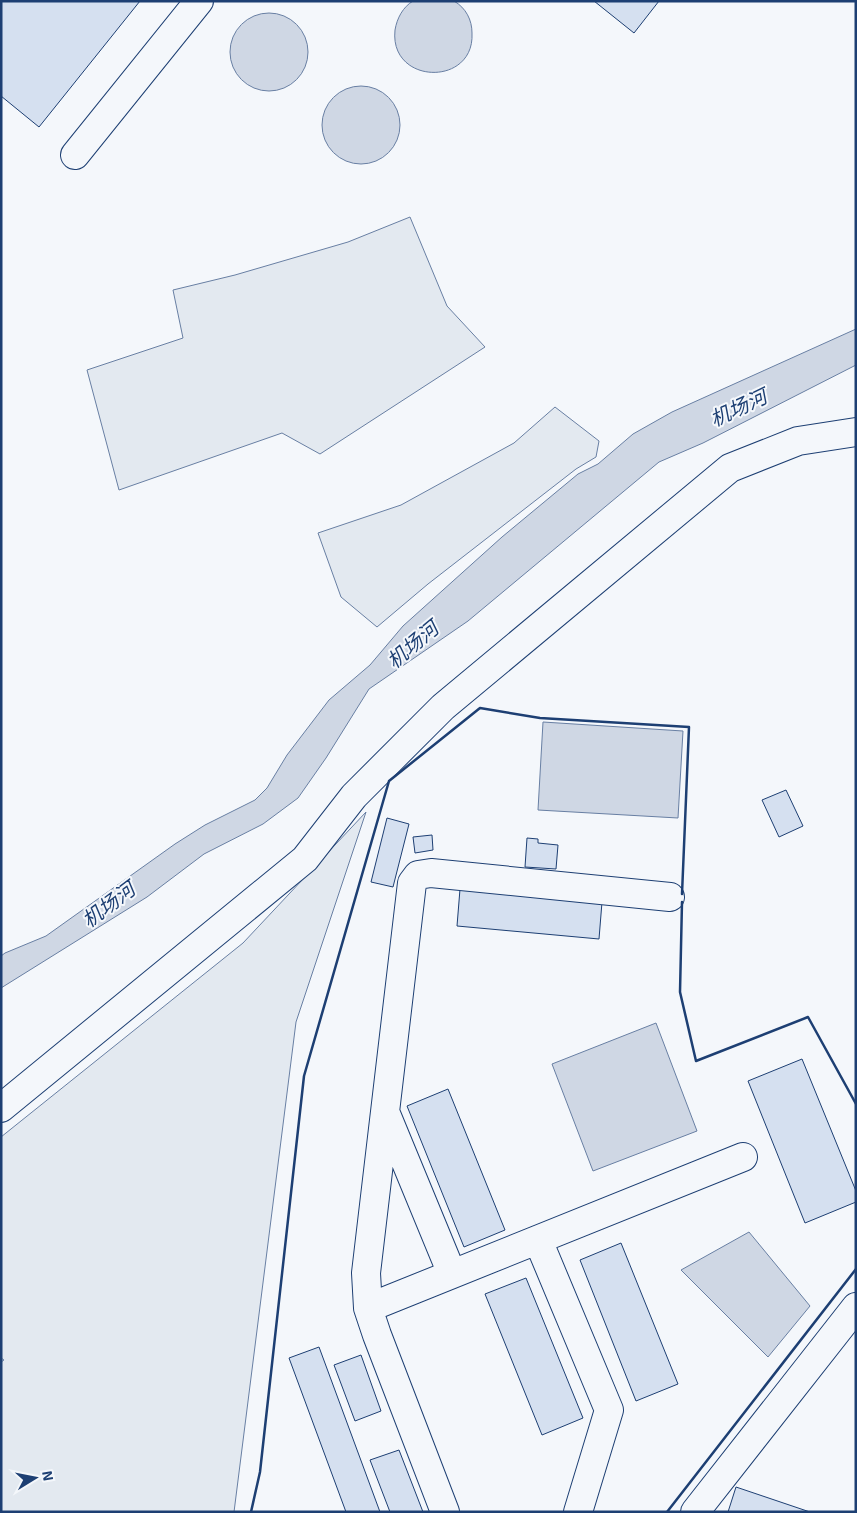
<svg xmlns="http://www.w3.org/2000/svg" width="857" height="1513" font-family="'Exo 2','Noto Sans SC',sans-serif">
	<rect width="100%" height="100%" fill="#f4f7fb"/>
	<!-- green -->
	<path fill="#e3e9f0" stroke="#687fa3" d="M 410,217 L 447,306 L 485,347 L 320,454 L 282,433 L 119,490 L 87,370 L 183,338 L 173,290 L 235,275 L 348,242 Z
		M 555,407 L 599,441 L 596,457 L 576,469 L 428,584 L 377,627 L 341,597 L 318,533 L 401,505 L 514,443 Z
		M 366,812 L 296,1022 L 234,1512 L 1,1512 L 1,1362 L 4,1360 L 1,1358 L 1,1137 L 243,943 Z"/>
	<!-- water -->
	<path fill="#cfd7e4" stroke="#687fa3" d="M 413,1 L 454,1 C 466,8 472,20 472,33 C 475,87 389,85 395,30 C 397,18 403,7 413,1 Z
		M230 52a39 39 0 1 1 78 0a39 39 0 1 1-78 0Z
		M322 125a39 39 0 1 1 78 0a39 39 0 1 1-78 0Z
		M 856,329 L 856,365 L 703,443 L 659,462 L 468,621 L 369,689 L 326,758 L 298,798 L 263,824 L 204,854 L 147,897 L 1,988 L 1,956 L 5,953 L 46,936 L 175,844 L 205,825 L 255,800 L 267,788 L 287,755 L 329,700 L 370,665 L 403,626 L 502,537 L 578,474 L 598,464 L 633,434 L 672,412 Z
		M 543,722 L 683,731 L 678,818 L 538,810 Z
		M 656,1023 L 697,1131 L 593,1171 L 552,1064 Z
		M 749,1232 L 810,1306 L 768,1357 L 681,1270 Z"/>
	<!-- building -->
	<path fill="#d5e0f0" stroke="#1d3f73" d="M 1,1 L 140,1 L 39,127 L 1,96 Z
		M 594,1 L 659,1 L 634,33 Z
		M 786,790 L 803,826 L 779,837 L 762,800 Z
		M 387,818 L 409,824 L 393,887 L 371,882 Z
		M 432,835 L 433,850 L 415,853 L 413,837 Z
		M 527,838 L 538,839 L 538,843 L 558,845 L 556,869 L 525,867 Z
		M 460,889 L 602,902 L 599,939 L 457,926 Z
		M 802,1059 L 856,1191 L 856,1202 L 805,1223 L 748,1081 Z
		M 448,1089 L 505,1230 L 464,1247 L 407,1106 Z
		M 621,1243 L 678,1384 L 636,1401 L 580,1260 Z
		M 526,1278 L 583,1418 L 542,1435 L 485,1294 Z
		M 319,1347 L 380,1512 L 346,1512 L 289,1358 Z
		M 361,1355 L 381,1411 L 355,1421 L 334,1365 Z
		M 399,1450 L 423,1512 L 390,1512 L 370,1460 Z
		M 736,1487 L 810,1512 L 728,1512 Z"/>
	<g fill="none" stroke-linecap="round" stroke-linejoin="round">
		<!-- minor casing -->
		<g stroke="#1d3f73" stroke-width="30">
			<path id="minor" d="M 75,155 L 199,1
				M 1,1108 L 305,859 L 354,796 L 443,707 L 730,468 L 798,441 L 856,432
				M 386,1114 L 452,1274
				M 538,1240 L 609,1410 L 578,1512
				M 368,1308 L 743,1157
				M 445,1512 L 377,1335 L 368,1308 L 366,1273 L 412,883 L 418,875 L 431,873 L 670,897
				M 695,1512 L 856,1307"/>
		</g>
		<!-- minor -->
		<use href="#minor" stroke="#f4f7fb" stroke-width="28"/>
		<!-- wall -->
		<path stroke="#1d3f73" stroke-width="2.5" d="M 682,902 L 680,992 L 696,1061 L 808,1017 L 856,1104
			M 251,1512 L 260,1472 L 304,1076 L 389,781 L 480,708 L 540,718 L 689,727 L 682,894
			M 667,1512 L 856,1269"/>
	</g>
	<g text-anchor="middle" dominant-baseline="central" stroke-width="4" stroke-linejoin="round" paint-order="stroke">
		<!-- water labels -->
		<g font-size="20" font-style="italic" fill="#1d3f73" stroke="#f4f7fb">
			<text transform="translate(738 407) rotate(-25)">机场河</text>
			<text transform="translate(412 644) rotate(-40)">机场河</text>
			<text transform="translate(108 904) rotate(-37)">机场河</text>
		</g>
	</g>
	<!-- border -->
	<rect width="857" height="1513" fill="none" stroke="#1d3f73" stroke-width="5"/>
	<!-- north arrow -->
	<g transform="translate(35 1478) rotate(80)" stroke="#f4f7fb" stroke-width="4" paint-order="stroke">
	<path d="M0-4L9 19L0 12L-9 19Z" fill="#1d3f73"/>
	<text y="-8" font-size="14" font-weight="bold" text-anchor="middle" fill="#1d3f73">N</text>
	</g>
</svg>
